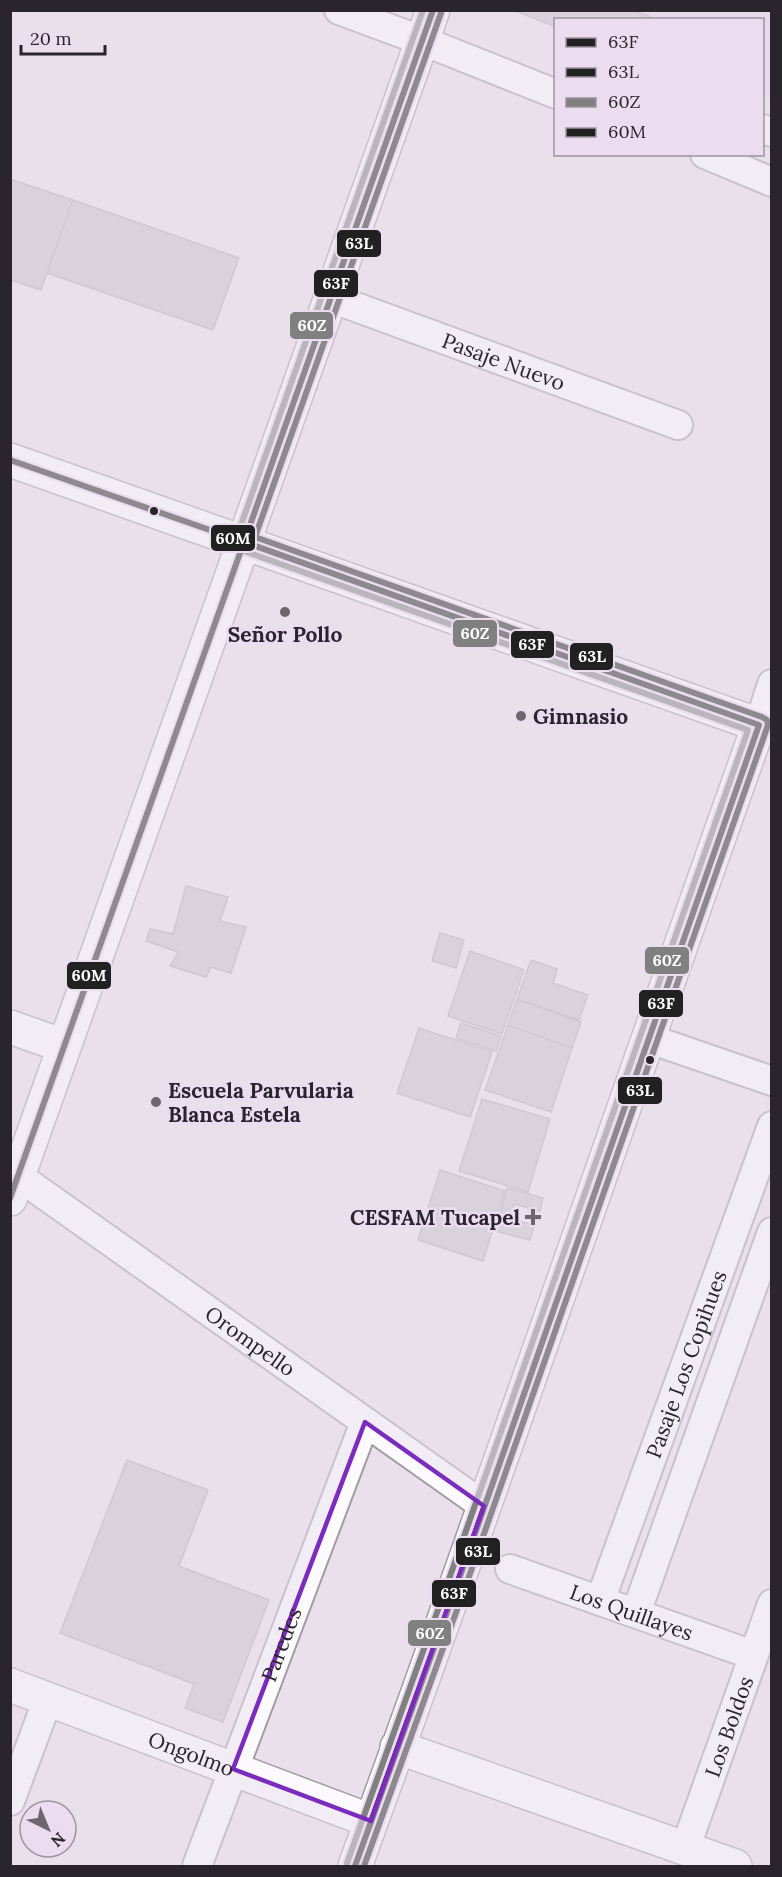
<svg xmlns="http://www.w3.org/2000/svg" width="782" height="1877" font-family="Lora,serif">
	<rect width="100%" height="100%" fill="#e9e0ec"/>
	<!-- built -->
	<path fill="#e5d6e9" d="M 532,11 L 771,11 L 771,100 L 763,97 L 762,20 L 556,20 Z"/>
	<!-- building -->
	<path fill="#c6c0c8" stroke="#b0a8b1" stroke-width="1.5" d="M 513,10 L 633,10 L 658,20 L 556,20 L 556,27 Z
		M 10,179 L 73,200 L 41,290 L 10,280 Z
		M 73,200 L 239,258 L 213,330 L 47,273 Z
		M 186,886 L 228,897 L 220,921 L 246,927 L 231,973 L 211,967 L 206,977 L 170,966 L 178,952 L 146,941 L 150,929 L 173,934 Z
		M 440,933 L 464,940 L 456,968 L 432,961 Z
		M 470,951 L 524,970 L 502,1034 L 448,1016 Z
		M 531,960 L 557,969 L 553,983 L 588,995 L 579,1020 L 517,999 Z
		M 517,999 L 581,1022 L 572,1048 L 508,1025 Z
		M 461,1023 L 501,1036 L 496,1051 L 456,1038 Z
		M 508,1025 L 572,1048 L 551,1112 L 485,1090 Z
		M 419,1028 L 492,1052 L 470,1117 L 397,1093 Z
		M 482,1099 L 550,1119 L 528,1192 L 459,1171 Z
		M 440,1170 L 505,1191 L 483,1261 L 418,1240 Z
		M 507,1188 L 543,1198 L 540,1211 L 514,1204 L 510,1219 L 534,1225 L 530,1240 L 496,1231 Z
		M 127,1460 L 208,1490 L 179,1566 L 269,1600 L 223,1722 L 185,1708 L 194,1684 L 60,1633 Z"/>
	<g fill="none" stroke-linecap="round" stroke-linejoin="round">
		<!-- street casing -->
		<g stroke="#a29ba4" stroke-width="32">
			<g id="street">
				<path d="M 339,10 L 423,41 L 556,94"/>
				<path d="M 762,129 L 772,132"/>
				<path d="M 705,154 L 772,182"/>
				<path id="s1" d="M 331,298 L 678,425"/>
				<path d="M 772,684 L 759,725 L 772,729"/>
				<path d="M 647,1038 L 772,1081"/>
				<path id="s2" d="M 18,1176 L 484,1506"/>
				<path id="s3" d="M 510,1569 L 753,1655"/>
				<path id="s4" d="M 600,1601 L 772,1126"/>
				<path d="M 636,1613 L 772,1232"/>
				<path d="M 10,1801 L 48,1699"/>
				<path id="s5" d="M 685,1849 L 772,1604"/>
				<path id="s6" d="M 197,1866 L 365,1422"/>
			</g>
		</g>
		<!-- secondary casing -->
		<g stroke="#a29ba4" stroke-width="36">
			<g id="secondary">
				<path d="M 10,460 L 759,725 C 623,1105 494,1488 355,1866"/>
				<path d="M 10,1027 L 64,1046"/>
				<path d="M 10,1199 L 433,10"/>
				<path id="s7" d="M 10,1685 L 371,1821"/>
				<path d="M 397,1747 L 735,1866"/>
			</g>
		</g>
		<!-- street -->
		<use href="#street" stroke="#fcfafc" stroke-width="28"/>
		<!-- secondary -->
		<use href="#secondary" stroke="#fcfafc" stroke-width="33"/>
		<!-- bus-1 casing -->
		<g stroke="#ebdcf0" stroke-width="10">
			<path id="bus-1" d="M 355,1866 L 458,1582 L 759,725 L 244,542 L 433,10"/>
		</g>
		<!-- bus-2 casing -->
		<g stroke="#ebdcf0" stroke-width="10">
			<path id="bus-2" d="M 364,1866 L 466,1585 L 768,725 L 767,720 L 762,717 L 255,537 L 441,13"/>
		</g>
		<!-- bus-3 casing -->
		<g stroke="#ebdcf0" stroke-width="10">
			<path id="bus-3" d="M 347,1863 L 449,1579 L 748,730 L 241,550 L 236,546 L 236,539 L 423,10"/>
		</g>
		<!-- bus-4 casing -->
		<g stroke="#ebdcf0" stroke-width="10">
			<path id="bus-4" d="M 10,460 L 244,542 L 10,1198"/>
		</g>
		<!-- bus-1 -->
		<use href="#bus-1" stroke="#212121" stroke-width="6"/>
		<!-- bus-2 -->
		<use href="#bus-2" stroke="#212121" stroke-width="6"/>
		<!-- bus-3 -->
		<use href="#bus-3" stroke="#808080" stroke-width="6"/>
		<!-- bus-4 -->
		<use href="#bus-4" stroke="#212121" stroke-width="6"/>
	</g>
	<!-- marked area -->
	<path d="M0 0H782V1877H0ZM 365,1422 L 484,1506 L 371,1821 L 233,1769 Z" fill="#e9e0ec" fill-opacity=".55" fill-rule="evenodd"/>
	<path fill="none" stroke="#7b2cbf" stroke-width="4.5" stroke-linejoin="round" d="M 365,1422 L 484,1506 L 371,1821 L 233,1769 Z"/>
	<!-- markers -->
	<g fill="#2a242c" stroke="#ebdcf0" stroke-width="2">
		<circle cx="154" cy="511" r="5"/>
		<circle cx="650" cy="1060" r="5"/>
	</g>
	<g fill="#6d666f" stroke="#ebdcf0" stroke-width="2">
		<circle cx="285" cy="612" r="6"/>
		<circle cx="521" cy="716" r="6"/>
		<circle cx="156" cy="1102" r="6"/>
		<path d="M530 1208h6v6h6v6h-6v6h-6v-6h-6v-6h6z"/>
	</g>
	<g text-anchor="middle" dominant-baseline="central" stroke-width="5" stroke-linejoin="round" paint-order="stroke">
		<!-- street labels -->
		<g font-size="21" fill="#2a242c" stroke="#ebdcf0">
			<text stroke="none"><textPath href="#s1" startOffset="184">Pasaje Nuevo</textPath></text>
			<text stroke="none"><textPath href="#s2" startOffset="285">Orompello</textPath></text>
			<text stroke="none"><textPath href="#s4" startOffset="252">Pasaje Los Copihues</textPath></text>
			<text stroke="none"><textPath href="#s3" startOffset="129">Los Quillayes</textPath></text>
			<text stroke="none"><textPath href="#s6" startOffset="237">Paredes</textPath></text>
			<text stroke="none"><textPath href="#s5" startOffset="130">Los Boldos</textPath></text>
			<text stroke="none"><textPath href="#s7" startOffset="194">Ongolmo</textPath></text>
		</g>
		<!-- poi labels -->
		<g font-size="21" font-weight="bold" fill="#2a242c" stroke="#ebdcf0" text-anchor="start">
			<text x="285" y="634" text-anchor="middle">Señor Pollo</text>
			<text x="533" y="716">Gimnasio</text>
			<text x="168" y="1090">Escuela Parvularia<tspan x="168" dy="24">Blanca Estela</tspan></text>
			<text x="520" y="1217" text-anchor="end">CESFAM Tucapel</text>
		</g>
	</g>
	<g stroke="#ebdcf0" stroke-width="2">
		<rect x="336" y="229" width="46" height="29" rx="6" fill="#212121"/>
		<rect x="313" y="269" width="46" height="29" rx="6" fill="#212121"/>
		<rect x="289" y="311" width="45" height="29" rx="6" fill="#808080"/>
		<rect x="210" y="524" width="46" height="28" rx="6" fill="#212121"/>
		<rect x="452" y="619" width="46" height="29" rx="6" fill="#808080"/>
		<rect x="510" y="630" width="45" height="29" rx="6" fill="#212121"/>
		<rect x="569" y="642" width="45" height="29" rx="6" fill="#212121"/>
		<rect x="644" y="946" width="46" height="29" rx="6" fill="#808080"/>
		<rect x="66" y="961" width="46" height="29" rx="6" fill="#212121"/>
		<rect x="638" y="989" width="46" height="29" rx="6" fill="#212121"/>
		<rect x="617" y="1076" width="46" height="29" rx="6" fill="#212121"/>
		<rect x="455" y="1537" width="46" height="29" rx="6" fill="#212121"/>
		<rect x="431" y="1579" width="46" height="29" rx="6" fill="#212121"/>
		<rect x="407" y="1619" width="45" height="28" rx="6" fill="#808080"/>
	</g>
	<g font-size="16" text-anchor="middle" font-weight="bold" fill="#fff">
		<text x="359" y="249">63L</text>
		<text x="336" y="289">63F</text>
		<text x="312" y="331">60Z</text>
		<text x="233" y="544">60M</text>
		<text x="475" y="639">60Z</text>
		<text x="532" y="650">63F</text>
		<text x="592" y="662">63L</text>
		<text x="667" y="966">60Z</text>
		<text x="89" y="981">60M</text>
		<text x="661" y="1009">63F</text>
		<text x="640" y="1096">63L</text>
		<text x="478" y="1557">63L</text>
		<text x="454" y="1599">63F</text>
		<text x="430" y="1639">60Z</text>
	</g>
	<!-- border -->
	<rect width="782" height="1877" fill="none" stroke="#2a242c" stroke-width="24"/>
	<!-- legend -->
	<rect x="554" y="18" width="210" height="138" fill="#ebdcf0" stroke="#9e92a2" stroke-width="1.5"/>
	<rect x="566" y="38" width="30" height="9" fill="#212121" stroke="#9e92a2" stroke-width="1.5"/>
	<text x="608" y="48" font-size="18" fill="#2a242c">63F</text>
	<rect x="566" y="68" width="30" height="9" fill="#212121" stroke="#9e92a2" stroke-width="1.5"/>
	<text x="608" y="78" font-size="18" fill="#2a242c">63L</text>
	<rect x="566" y="98" width="30" height="9" fill="#808080" stroke="#9e92a2" stroke-width="1.5"/>
	<text x="608" y="108" font-size="18" fill="#2a242c">60Z</text>
	<rect x="566" y="128" width="30" height="9" fill="#212121" stroke="#9e92a2" stroke-width="1.5"/>
	<text x="608" y="138" font-size="18" fill="#2a242c">60M</text>
	<!-- north arrow -->
	<g transform="translate(48 1829) rotate(137)"><circle r="28" fill="#ebdcf0" stroke="#9e92a2" stroke-width="1.5"/>
	<path d="M0-4.5L10 22L0 15L-10 22Z" fill="#6d666f"/>
	<text y="-9" font-size="16" font-weight="bold" text-anchor="middle" fill="#2a242c">N</text>
	</g>
	<!-- scale -->
	<path d="M21 45v9h84v-9" fill="none" stroke="#2a242c" stroke-width="3"/>
	<text x="30" y="45" font-size="18" fill="#2a242c" stroke="#ebdcf0" stroke-width="4.5" paint-order="stroke">20 m</text>
</svg>
